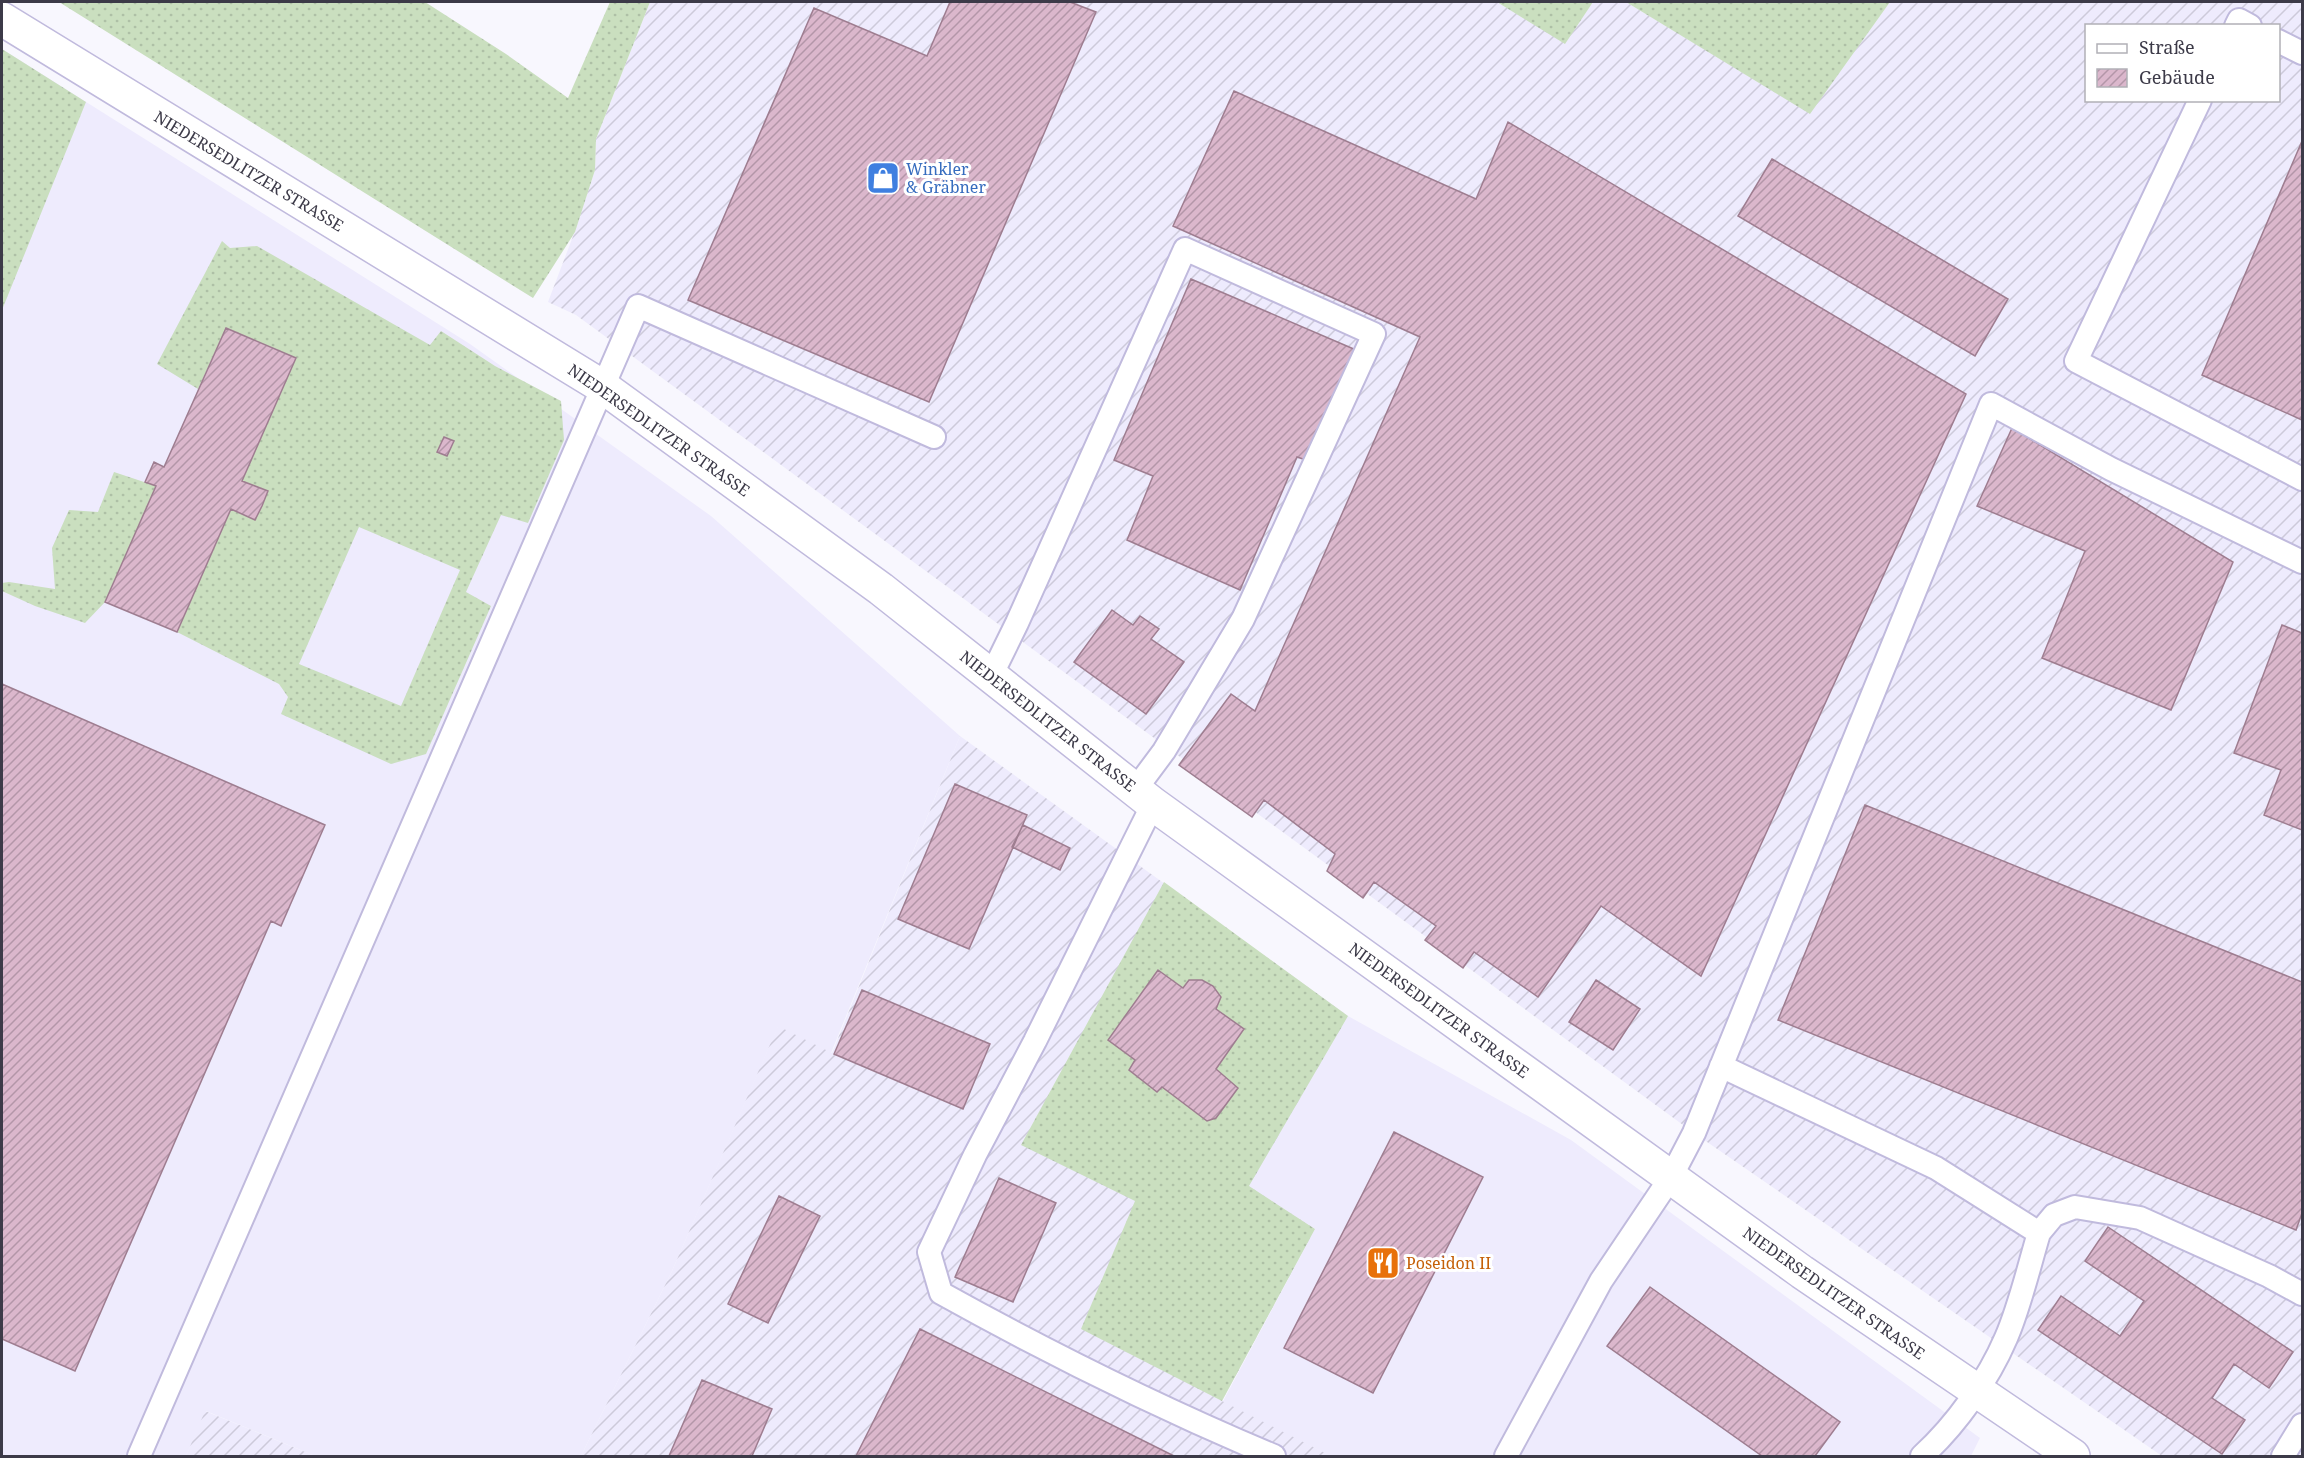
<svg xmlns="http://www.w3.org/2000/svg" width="2304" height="1458" font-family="'Noto Serif',serif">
	<defs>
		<pattern id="industrial-furrows" width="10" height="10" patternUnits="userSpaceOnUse" patternTransform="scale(1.5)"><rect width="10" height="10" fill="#eeebfd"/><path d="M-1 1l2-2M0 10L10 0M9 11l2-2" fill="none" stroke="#cdcada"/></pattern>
		<pattern id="grass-dots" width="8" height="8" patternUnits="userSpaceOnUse" patternTransform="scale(1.5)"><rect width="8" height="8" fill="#cadfbf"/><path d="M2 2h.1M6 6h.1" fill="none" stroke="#aec0a6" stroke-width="1.8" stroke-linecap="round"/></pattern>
		<pattern id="building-hatch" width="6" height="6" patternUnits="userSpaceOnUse" patternTransform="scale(1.5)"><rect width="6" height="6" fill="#dbb7cc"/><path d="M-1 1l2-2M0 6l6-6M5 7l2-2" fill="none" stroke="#b396a8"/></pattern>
	</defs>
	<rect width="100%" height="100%" fill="#f8f7fe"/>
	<!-- built -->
	<path fill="#eeebfd" d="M 2,49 L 470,344 L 711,516 L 960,736 L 831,1053 L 778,1027 L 672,1271 L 581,1456 L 315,1456 L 206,1411 L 186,1456 L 2,1456 Z
		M 1348,1016 L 1571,1140 L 1980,1438 L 1971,1456 L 1331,1456 L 1222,1403 L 1315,1229 L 1248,1186 Z"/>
	<!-- industrial -->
	<path fill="url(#industrial-furrows)" fill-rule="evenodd" d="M 650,2 L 1497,2 L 1565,43 L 1593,2 L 1626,2 L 1810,113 L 1890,2 L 2302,2 L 2302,1456 L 2162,1456 L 1694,1133 L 576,315 L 548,302 L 575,231 L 595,170 L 596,139 ZM 2086,26 L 2278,26 L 2278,100 L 2086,100 Z
		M 960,736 L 1348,1016 L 1249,1186 L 1315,1229 L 1222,1401 L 1331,1456 L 581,1456 L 672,1271 L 778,1026 L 832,1053 Z
		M 205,1411 L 315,1456 L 186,1456 Z"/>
	<!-- grass -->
	<path fill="url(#grass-dots)" fill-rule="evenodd" d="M 59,2 L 425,2 L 506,54 L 568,98 L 610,2 L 650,2 L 596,139 L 595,170 L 575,232 L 533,298 Z
		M 1497,2 L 1593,2 L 1565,44 Z
		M 1626,2 L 1890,2 L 1810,114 Z
		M 2,49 L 86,102 L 2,310 Z
		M 222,241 L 230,248 L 257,246 L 430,345 L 441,331 L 495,366 L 561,401 L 564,440 L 528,523 L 501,515 L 466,592 L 491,606 L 426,754 L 391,764 L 281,714 L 288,697 L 279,684 L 177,632 L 231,509 L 255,519 L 268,492 L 242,481 L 296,358 L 226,328 L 198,389 L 157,364 ZM 359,527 L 460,570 L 401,706 L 299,664 Z
		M 114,472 L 156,486 L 105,602 L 85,623 L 35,606 L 2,591 L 2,583 L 9,582 L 55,589 L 52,548 L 69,510 L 98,512 Z
		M 1164,882 L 1348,1016 L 1249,1186 L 1315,1229 L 1222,1401 L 1081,1329 L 1135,1201 L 1021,1145 Z"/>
	<!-- building -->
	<path fill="url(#building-hatch)" stroke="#9e7d90" stroke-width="1.5" d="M 950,2 L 1070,2 L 1096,12 L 929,402 L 688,300 L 814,8 L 927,56 Z
		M 1234,91 L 1476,199 L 1508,122 L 1966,394 L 1701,976 L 1601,906 L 1538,997 L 1474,952 L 1463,968 L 1425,940 L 1436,926 L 1374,882 L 1363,898 L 1327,871 L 1335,854 L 1264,800 L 1252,817 L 1179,765 L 1231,694 L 1255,711 L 1420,337 L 1173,226 Z
		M 2302,141 L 2302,420 L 2202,375 Z
		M 1772,159 L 2008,299 L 1975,356 L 1738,216 Z
		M 1191,279 L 1356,350 L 1309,461 L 1297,457 L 1240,590 L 1127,540 L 1153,476 L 1114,460 Z
		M 226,328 L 296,358 L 242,481 L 268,491 L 262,506 L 255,520 L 231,509 L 177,632 L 105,602 L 156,486 L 145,482 L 154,462 L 164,467 Z
		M 2012,428 L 2233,562 L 2171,710 L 2042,658 L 2085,551 L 1977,506 Z
		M 444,437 L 454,441 L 447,456 L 437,452 Z
		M 1112,610 L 1133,625 L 1140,616 L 1159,629 L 1151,639 L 1184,662 L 1146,714 L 1074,662 Z
		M 2282,625 L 2302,633 L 2302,830 L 2264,815 L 2281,770 L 2234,753 Z
		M 2,684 L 325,825 L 281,926 L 271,921 L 75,1371 L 2,1339 Z
		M 955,784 L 1027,815 L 969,949 L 898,919 Z
		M 1865,805 L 2302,982 L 2302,1213 L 2296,1230 L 1778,1020 Z
		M 1023,825 L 1070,848 L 1060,870 L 1012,847 Z
		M 1158,970 L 1183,988 L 1189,980 L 1202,980 L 1213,986 L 1221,997 L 1216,1009 L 1244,1029 L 1216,1069 L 1238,1088 L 1216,1118 L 1207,1121 L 1162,1087 L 1157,1092 L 1129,1070 L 1135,1060 L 1108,1040 Z
		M 1596,980 L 1640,1009 L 1613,1050 L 1569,1022 Z
		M 862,990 L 990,1044 L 963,1109 L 834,1054 Z
		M 1394,1132 L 1483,1177 L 1373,1393 L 1284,1348 Z
		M 999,1178 L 1056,1203 L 1013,1302 L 955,1277 Z
		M 779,1196 L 820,1216 L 768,1323 L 728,1304 Z
		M 2108,1227 L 2293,1352 L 2269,1388 L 2234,1364 L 2212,1398 L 2245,1420 L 2222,1454 L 2038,1330 L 2061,1296 L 2120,1336 L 2144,1301 L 2085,1261 Z
		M 1650,1287 L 1840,1422 L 1815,1456 L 1762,1456 L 1607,1346 Z
		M 920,1329 L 1174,1456 L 856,1456 Z
		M 702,1380 L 772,1409 L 752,1456 L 669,1456 Z"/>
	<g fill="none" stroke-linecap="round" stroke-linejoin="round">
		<!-- service casing -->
		<g stroke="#c0badd" stroke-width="26">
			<path id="service" d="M 2236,26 L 2239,20 L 2250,26
				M 2278,41 L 2302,53
				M 2200,100 L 2076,361 L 2302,479
				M 991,676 L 1017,623 L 1185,249 L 1374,334 L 1243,619 L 1164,751 L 1135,790
				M 1153,804 L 1035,1041 L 975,1155 L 929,1252 L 941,1293 C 1049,1353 1160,1408 1274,1456
				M 1721,1066 L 1936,1168 L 2039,1233 C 2029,1266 2020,1306 2006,1338 C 1988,1380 1956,1425 1922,1456
				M 2039,1233 L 2054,1215 L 2075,1207 L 2140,1218 L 2269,1276 L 2302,1294
				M 139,1456 L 638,306 L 934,437
				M 1506,1456 L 1601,1281 L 1671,1177 L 1694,1133 L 1991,404 L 2111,469 L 2302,562
				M 2283,1456 L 2302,1425"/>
		</g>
		<!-- minor casing -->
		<g stroke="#c0badd" stroke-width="36">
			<path id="minor" d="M 2,19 L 603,387 L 881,589 L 1153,804 L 1802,1272 L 2073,1456"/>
		</g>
		<!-- service -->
		<use href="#service" stroke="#fff" stroke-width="22"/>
		<!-- minor -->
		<use href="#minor" stroke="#fff" stroke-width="33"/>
	</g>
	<!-- icons -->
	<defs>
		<g id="shop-square" transform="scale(1.725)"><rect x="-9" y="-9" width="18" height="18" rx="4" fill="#3f7fe0" stroke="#fff"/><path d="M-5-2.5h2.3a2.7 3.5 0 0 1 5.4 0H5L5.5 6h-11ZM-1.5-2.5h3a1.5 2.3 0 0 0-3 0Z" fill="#fff"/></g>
		<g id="restaurant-square" transform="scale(1.725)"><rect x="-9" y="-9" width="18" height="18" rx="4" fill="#e8710a" stroke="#fff"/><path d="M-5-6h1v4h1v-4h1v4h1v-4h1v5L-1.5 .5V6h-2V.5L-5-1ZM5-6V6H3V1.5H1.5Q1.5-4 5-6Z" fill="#fff"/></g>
	</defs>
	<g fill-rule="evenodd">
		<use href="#shop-square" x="883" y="178"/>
		<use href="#restaurant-square" x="1383" y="1263"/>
	</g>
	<g text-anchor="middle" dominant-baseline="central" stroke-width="6" stroke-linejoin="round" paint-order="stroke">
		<!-- shop labels -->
		<g font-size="16" fill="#366cbe" stroke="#fff" text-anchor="start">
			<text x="906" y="169">Winkler<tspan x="906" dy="18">&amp; Gräbner</tspan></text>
		</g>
		<!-- street labels -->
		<g font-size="16" fill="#3c3a48" stroke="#fff">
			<text transform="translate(249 171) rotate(31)">NIEDERSEDLITZER STRASSE</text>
			<text transform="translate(659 430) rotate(35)">NIEDERSEDLITZER STRASSE</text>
			<text transform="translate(1048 721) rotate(38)">NIEDERSEDLITZER STRASSE</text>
			<text transform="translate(1439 1010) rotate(36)">NIEDERSEDLITZER STRASSE</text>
			<text transform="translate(1834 1293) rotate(35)">NIEDERSEDLITZER STRASSE</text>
		</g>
		<!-- food labels -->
		<g font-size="16" fill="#c56008" stroke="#fff" text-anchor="start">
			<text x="1406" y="1263">Poseidon II</text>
		</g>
	</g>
	<!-- border -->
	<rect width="2304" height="1458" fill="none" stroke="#3c3a48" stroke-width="6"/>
	<!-- legend -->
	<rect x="2085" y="24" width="195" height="78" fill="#ffffff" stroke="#b1b0b6" stroke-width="1.5"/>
	<rect x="2097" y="44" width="30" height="9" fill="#ffffff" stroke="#b1b0b6" stroke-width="1.5"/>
	<text x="2139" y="54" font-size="18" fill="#3c3a48">Straße</text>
	<rect x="2097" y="69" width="30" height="18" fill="url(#building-hatch)" stroke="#b1b0b6" stroke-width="1.5"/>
	<text x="2139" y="84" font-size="18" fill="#3c3a48">Gebäude</text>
</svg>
